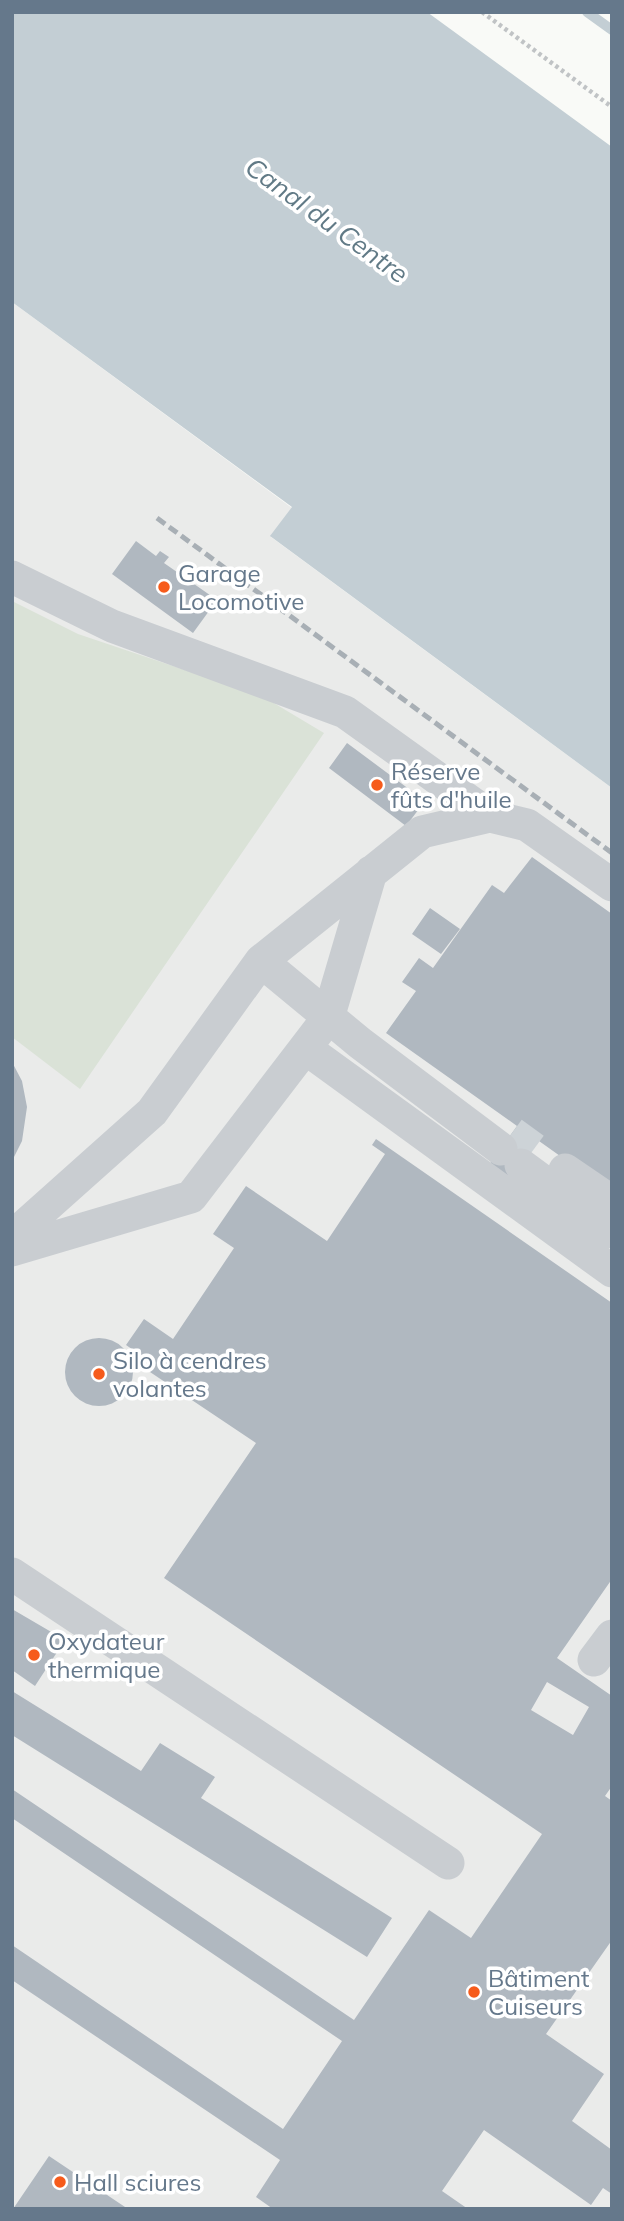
<svg xmlns="http://www.w3.org/2000/svg" width="624" height="2221" font-family="Mulish,sans-serif">
	<rect width="100%" height="100%" fill="#f9faf7"/>
	<!-- built -->
	<path fill="#eaebea" d="M 12,302 L 292,508 L 271,537 L 612,788 L 612,2209 L 12,2209 Z"/>
	<!-- green -->
	<path fill="#dae2d7" d="M 12,601 L 78,634 L 262,696 L 324,733 L 80,1089 L 12,1037 Z"/>
	<!-- water -->
	<path fill="#c3ced4" d="M 12,12 L 427,12 L 612,147 L 612,788 L 270,536 L 292,507 L 12,302 Z"/>
	<g fill="none" stroke-linecap="round" stroke-linejoin="round">
		<!-- stream -->
		<path stroke="#c3ced4" stroke-width="10" d="M 587,12 L 612,30"/>
	</g>
	<!-- building -->
	<path fill="#b0b8c0" fill-rule="evenodd" d="M 136,541 L 156,556 L 160,551 L 169,557 L 164,563 L 217,600 L 193,633 L 112,574 Z
		M 347,743 L 425,801 L 406,826 L 329,768 Z
		M 532,857 L 612,914 L 612,1193 L 539,1141 L 507,1184 L 486,1169 L 517,1126 L 386,1033 L 416,991 L 402,982 L 419,958 L 433,968 L 492,885 L 504,893 Z
		M 430,908 L 460,929 L 441,954 L 412,934 Z
		M 12,1062 L 22,1081 L 27,1107 L 22,1141 L 12,1161 Z
		M 376,1139 L 612,1303 L 612,1579 L 557,1658 L 612,1696 L 612,1786 L 605,1796 L 612,1801 L 612,1940 L 546,2034 L 604,2074 L 572,2121 L 612,2150 L 612,2194 L 603,2188 L 591,2205 L 484,2130 L 442,2191 L 468,2209 L 273,2209 L 256,2197 L 280,2160 L 12,1980 L 12,1945 L 283,2129 L 342,2041 L 12,1818 L 12,1789 L 354,2020 L 429,1910 L 471,1938 L 542,1834 L 164,1578 L 256,1443 L 150,1372 L 155,1365 L 126,1345 L 144,1319 L 173,1339 L 234,1248 L 213,1234 L 246,1186 L 327,1241 L 385,1154 L 372,1145 ZM 547,1682 L 589,1707 L 573,1735 L 531,1710 Z
		M65 1372a34 34 0 1 1 68 0a34 34 0 1 1-68 0Z
		M 12,1609 L 65,1640 L 35,1686 L 12,1670 Z
		M 12,1691 L 141,1771 L 160,1743 L 215,1777 L 201,1798 L 392,1918 L 367,1957 L 12,1735 Z
		M 49,2156 L 128,2209 L 13,2209 Z"/>
	<g fill="none" stroke-linecap="round" stroke-linejoin="round">
		<!-- minor-tunnel -->
		<path stroke="#cdd3d7" stroke-width="33" stroke-dasharray="33 17" stroke-linecap="butt" d="M 512,1133 L 534,1149"/>
		<!-- path -->
		<path stroke="#c0c3c5" stroke-width="4.5" stroke-dasharray="3.5 3.5" stroke-linecap="butt" d="M 482,12 L 612,107"/>
		<!-- minor -->
		<path stroke="#c9cdd1" stroke-width="33" d="M 12,577 L 112,626 L 345,712 L 490,816
			M 261,961 L 422,832 L 490,816 L 527,825 L 612,885
			M 305,1048 L 612,1271
			M 521,1165 L 612,1232
			M 565,1170 L 612,1202
			M 12,1237 L 152,1112 L 261,961 L 360,1043 L 501,1149
			M 12,1250 L 191,1197 L 328,1018 L 371,872
			M 12,1574 L 448,1863
			M 594,1660 L 612,1636"/>
		<!-- rail -->
		<path stroke="#a8afb5" stroke-width="5" stroke-dasharray="10 5" stroke-linecap="butt" d="M 157,518 L 612,853"/>
	</g>
	<!-- markers -->
	<g fill="#f65b1b" stroke="#fff" stroke-width="2.5">
		<circle cx="164" cy="587" r="7"/>
		<circle cx="377" cy="785" r="7"/>
		<circle cx="99" cy="1374" r="7"/>
		<circle cx="34" cy="1655" r="7"/>
		<circle cx="474" cy="1992" r="7"/>
		<circle cx="60" cy="2182" r="7"/>
	</g>
	<g text-anchor="middle" dominant-baseline="central" stroke-width="7" stroke-linejoin="round" paint-order="stroke">
		<!-- poi labels -->
		<g font-size="24" fill="#65788b" stroke="#fff" text-anchor="start">
			<text x="178" y="573">Garage<tspan x="178" dy="28">Locomotive</tspan></text>
			<text x="391" y="771">Réserve<tspan x="391" dy="28">fûts d'huile</tspan></text>
			<text x="113" y="1360">Silo à cendres<tspan x="113" dy="28">volantes</tspan></text>
			<text x="48" y="1641">Oxydateur<tspan x="48" dy="28">thermique</tspan></text>
			<text x="488" y="1978">Bâtiment<tspan x="488" dy="28">Cuiseurs</tspan></text>
			<text x="74" y="2182">Hall sciures</text>
		</g>
		<!-- water labels -->
		<g font-size="26" font-style="italic" fill="#617a86" stroke="#fff">
			<text transform="translate(327 220) rotate(36)">Canal du Centre</text>
		</g>
	</g>
	<!-- border -->
	<rect width="624" height="2221" fill="none" stroke="#65788b" stroke-width="28"/>
</svg>
